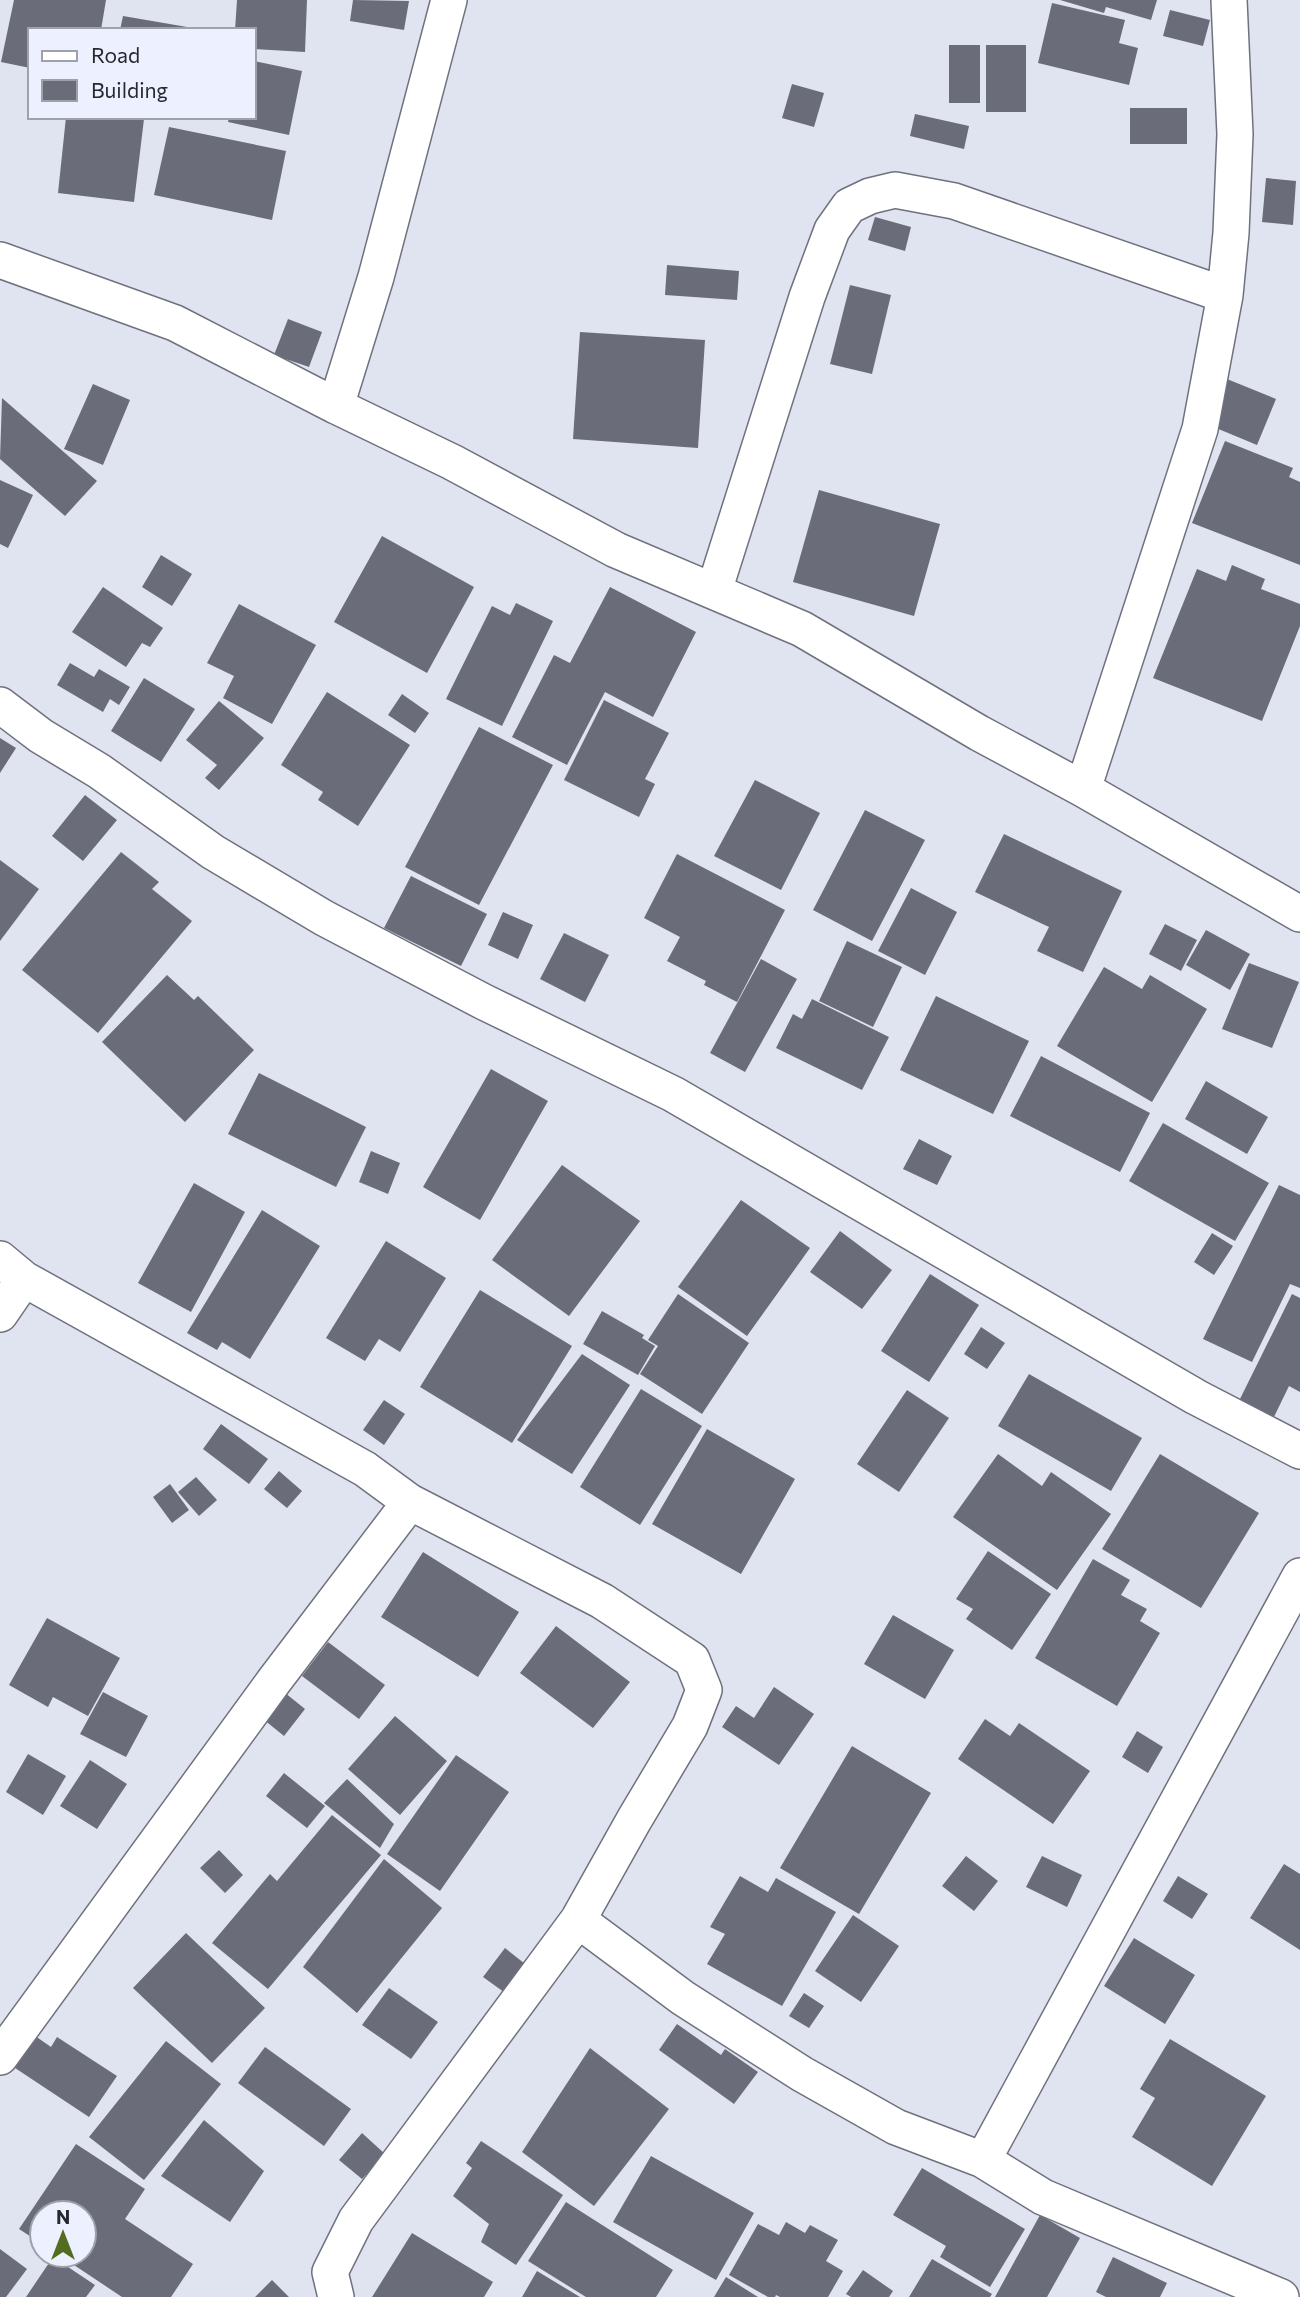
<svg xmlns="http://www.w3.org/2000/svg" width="1300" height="2297" font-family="Commissioner,sans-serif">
	<rect width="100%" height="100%" fill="#e0e3f0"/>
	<!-- building -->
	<path fill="#6a6d79" d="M 14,0 L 106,0 L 101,30 L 30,30 L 30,68 L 1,62 Z
		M 237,0 L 307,0 L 305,52 L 254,49 L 254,30 L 235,30 Z
		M 353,0 L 409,1 L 404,30 L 350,21 Z
		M 1060,0 L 1157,0 L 1151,20 L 1106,7 L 1104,13 Z
		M 1052,3 L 1125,20 L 1119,43 L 1138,48 L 1129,85 L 1038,63 Z
		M 1170,10 L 1210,20 L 1203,46 L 1163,36 Z
		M 123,16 L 193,28 L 193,30 L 120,30 Z
		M 949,45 L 980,45 L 980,103 L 949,103 Z
		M 986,45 L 1026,45 L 1026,112 L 986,112 Z
		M 254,61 L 302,71 L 289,135 L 228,122 L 229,117 L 254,117 Z
		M 792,84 L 824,93 L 814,127 L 782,118 Z
		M 1130,108 L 1187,108 L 1187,144 L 1130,144 Z
		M 915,114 L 969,126 L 964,149 L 910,136 Z
		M 66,117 L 144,119 L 134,202 L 58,193 Z
		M 169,127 L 286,151 L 272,220 L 154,195 Z
		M 1266,178 L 1296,181 L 1293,225 L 1262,222 Z
		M 875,217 L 911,227 L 905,251 L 868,240 Z
		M 667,265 L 739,271 L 737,300 L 665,295 Z
		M 850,285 L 891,295 L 872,374 L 830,364 Z
		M 288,319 L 322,332 L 309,367 L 274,355 Z
		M 580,332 L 705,340 L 698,448 L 573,439 Z
		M 1222,377 L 1276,399 L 1257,445 L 1204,423 Z
		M 93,384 L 130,400 L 103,465 L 64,449 Z
		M 2,398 L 97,481 L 65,516 L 0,459 Z
		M 1225,441 L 1293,468 L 1289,477 L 1300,482 L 1300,565 L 1192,523 Z
		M 0,480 L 33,495 L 8,548 L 0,544 Z
		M 819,490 L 940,524 L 914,616 L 793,582 Z
		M 382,536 L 474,587 L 427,673 L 334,622 Z
		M 161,555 L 192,574 L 172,606 L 142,587 Z
		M 1232,565 L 1265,579 L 1261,589 L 1300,604 L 1300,626 L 1262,721 L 1153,678 L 1197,569 L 1226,581 Z
		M 103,587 L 163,628 L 150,647 L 142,643 L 126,667 L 72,632 Z
		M 610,587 L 696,632 L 653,717 L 605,692 L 567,765 L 512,737 L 554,655 L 570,663 Z
		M 516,603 L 553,621 L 502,726 L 446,699 L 492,606 L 510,615 Z
		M 239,604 L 316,645 L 272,724 L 223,698 L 234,676 L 207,663 Z
		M 70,663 L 94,677 L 99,669 L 130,687 L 119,705 L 110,699 L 103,712 L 57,685 Z
		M 144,678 L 195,709 L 161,762 L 111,731 Z
		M 327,692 L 410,745 L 358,826 L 318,800 L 323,792 L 281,765 Z
		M 402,694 L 429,713 L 415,733 L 388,715 Z
		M 604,700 L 669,733 L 645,779 L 655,784 L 639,817 L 564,780 Z
		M 219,701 L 264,738 L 219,790 L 205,778 L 217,765 L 186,740 Z
		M 479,727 L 553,765 L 479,905 L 405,867 Z
		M 0,738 L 16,748 L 0,773 Z
		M 755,780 L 820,813 L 781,890 L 714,856 Z
		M 85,795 L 117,820 L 83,861 L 52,836 Z
		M 865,810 L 925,840 L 872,941 L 813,910 Z
		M 1004,834 L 1122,891 L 1083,972 L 1037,951 L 1049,927 L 975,892 Z
		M 121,852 L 159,882 L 152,889 L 192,921 L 98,1033 L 22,970 Z
		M 677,854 L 785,910 L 737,1002 L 704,985 L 706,981 L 667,961 L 680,937 L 644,918 Z
		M 0,860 L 39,889 L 0,941 Z
		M 411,876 L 487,914 L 461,966 L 384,928 Z
		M 911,888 L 957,912 L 925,975 L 878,951 Z
		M 503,912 L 533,925 L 518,959 L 488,945 Z
		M 1165,924 L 1197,940 L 1181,971 L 1149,954 Z
		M 1206,930 L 1250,954 L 1230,990 L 1186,965 Z
		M 564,933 L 609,955 L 585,1002 L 540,979 Z
		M 847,941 L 902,967 L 873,1027 L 819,1001 Z
		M 761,959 L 797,979 L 745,1072 L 710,1053 Z
		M 1249,963 L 1299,982 L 1272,1048 L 1222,1029 Z
		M 1104,967 L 1142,989 L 1150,975 L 1207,1009 L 1152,1102 L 1057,1046 Z
		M 167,975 L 194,1000 L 198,996 L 254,1050 L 185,1122 L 102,1042 Z
		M 936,996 L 1029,1041 L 993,1114 L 900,1070 Z
		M 812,999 L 889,1037 L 862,1090 L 776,1048 L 793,1014 L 802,1019 Z
		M 1041,1056 L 1150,1113 L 1120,1172 L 1010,1116 Z
		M 491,1069 L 548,1101 L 480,1220 L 423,1187 Z
		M 259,1073 L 366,1127 L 336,1187 L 228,1134 Z
		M 1206,1081 L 1268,1117 L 1247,1154 L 1185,1119 Z
		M 1163,1123 L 1269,1183 L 1235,1241 L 1129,1181 Z
		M 919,1139 L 952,1156 L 937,1185 L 903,1169 Z
		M 371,1151 L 400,1163 L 388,1194 L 359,1182 Z
		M 562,1165 L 640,1221 L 569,1316 L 492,1260 Z
		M 194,1183 L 245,1212 L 191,1312 L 138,1283 Z
		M 1279,1185 L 1300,1195 L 1300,1288 L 1290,1284 L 1252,1362 L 1203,1339 Z
		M 741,1200 L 810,1248 L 747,1336 L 678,1287 Z
		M 262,1210 L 320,1246 L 250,1359 L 222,1342 L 217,1350 L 187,1333 Z
		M 840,1231 L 892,1270 L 862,1309 L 810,1272 Z
		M 1212,1233 L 1233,1246 L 1214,1275 L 1194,1262 Z
		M 386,1241 L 446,1278 L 400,1352 L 379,1339 L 365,1361 L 326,1338 Z
		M 930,1274 L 979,1305 L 929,1382 L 881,1351 Z
		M 480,1290 L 572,1346 L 512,1443 L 420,1387 Z
		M 678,1294 L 749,1343 L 702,1414 L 640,1374 L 658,1346 L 648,1340 Z
		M 1292,1294 L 1300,1298 L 1300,1392 L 1289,1386 L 1272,1421 L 1237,1405 Z
		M 602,1311 L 644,1335 L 642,1338 L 655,1346 L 638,1375 L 583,1344 Z
		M 981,1327 L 1005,1343 L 987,1369 L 964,1354 Z
		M 582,1354 L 630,1385 L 572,1474 L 517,1440 Z
		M 1029,1374 L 1142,1438 L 1111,1491 L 998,1426 Z
		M 641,1389 L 702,1426 L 640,1525 L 580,1487 Z
		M 907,1390 L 949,1418 L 899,1492 L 857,1464 Z
		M 384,1400 L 405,1414 L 384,1445 L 363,1430 Z
		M 221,1424 L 268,1459 L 249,1484 L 203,1449 Z
		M 707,1429 L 795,1479 L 741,1574 L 652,1524 Z
		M 998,1454 L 1042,1486 L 1051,1472 L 1111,1514 L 1057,1590 L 953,1517 Z
		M 1160,1454 L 1259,1513 L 1201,1608 L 1102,1549 Z
		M 279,1471 L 302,1491 L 287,1508 L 264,1489 Z
		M 196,1477 L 217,1500 L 199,1516 L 178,1492 Z
		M 170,1484 L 189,1510 L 172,1523 L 153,1497 Z
		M 988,1551 L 1051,1594 L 1012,1650 L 966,1619 L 973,1609 L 956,1599 Z
		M 423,1552 L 519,1612 L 478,1677 L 381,1617 Z
		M 1093,1559 L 1130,1580 L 1121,1595 L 1147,1609 L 1140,1621 L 1160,1633 L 1117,1706 L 1035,1658 Z
		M 893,1615 L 954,1650 L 925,1699 L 864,1664 Z
		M 47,1618 L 120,1658 L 88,1716 L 53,1697 L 48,1707 L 9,1685 Z
		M 556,1626 L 630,1682 L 593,1728 L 520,1673 Z
		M 328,1642 L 385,1685 L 359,1719 L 302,1676 Z
		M 774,1687 L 814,1714 L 779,1765 L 722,1727 L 736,1706 L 754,1718 Z
		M 279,1688 L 305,1709 L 284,1736 L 258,1715 Z
		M 103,1692 L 148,1716 L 126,1757 L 80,1734 Z
		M 395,1716 L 447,1761 L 400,1815 L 348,1769 Z
		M 985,1719 L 1010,1736 L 1019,1723 L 1090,1771 L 1053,1824 L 958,1759 Z
		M 1137,1731 L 1163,1747 L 1148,1773 L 1122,1757 Z
		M 852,1746 L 931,1793 L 859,1914 L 780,1868 Z
		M 28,1754 L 66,1776 L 43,1815 L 6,1792 Z
		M 456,1755 L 509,1792 L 440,1891 L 387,1854 Z
		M 90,1760 L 127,1784 L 97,1829 L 60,1806 Z
		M 284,1773 L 325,1806 L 307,1828 L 266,1796 Z
		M 347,1779 L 394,1824 L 380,1848 L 324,1803 Z
		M 332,1815 L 381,1855 L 268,1989 L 212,1943 L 270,1874 L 277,1881 Z
		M 219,1850 L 243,1875 L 225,1893 L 200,1868 Z
		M 966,1856 L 998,1881 L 974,1911 L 942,1886 Z
		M 1042,1856 L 1082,1875 L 1067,1907 L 1026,1887 Z
		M 384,1859 L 442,1908 L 357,2013 L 303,1967 Z
		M 1284,1864 L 1300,1874 L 1300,1950 L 1250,1918 Z
		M 740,1876 L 768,1892 L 776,1878 L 836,1912 L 782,2006 L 707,1964 L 725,1934 L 710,1927 Z
		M 1178,1876 L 1208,1894 L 1192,1919 L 1163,1901 Z
		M 853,1915 L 899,1946 L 861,2002 L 815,1971 Z
		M 186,1933 L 265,2008 L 212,2063 L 133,1988 Z
		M 1134,1938 L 1195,1975 L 1165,2024 L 1104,1986 Z
		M 505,1948 L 529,1967 L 508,1995 L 483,1977 Z
		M 389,1988 L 438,2022 L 411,2059 L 362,2025 Z
		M 804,1993 L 824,2006 L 809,2028 L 789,2016 Z
		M 677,2024 L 721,2055 L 725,2049 L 758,2072 L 734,2104 L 659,2050 Z
		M 28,2031 L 51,2047 L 57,2037 L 117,2076 L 89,2117 L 6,2062 Z
		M 1170,2039 L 1266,2096 L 1212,2186 L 1132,2137 L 1155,2098 L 1140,2089 Z
		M 166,2041 L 221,2084 L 144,2180 L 89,2137 Z
		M 265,2047 L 351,2109 L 324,2146 L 238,2083 Z
		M 590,2048 L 669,2109 L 594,2206 L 522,2152 Z
		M 204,2120 L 264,2171 L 230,2222 L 161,2176 Z
		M 362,2133 L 385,2154 L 362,2179 L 339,2160 Z
		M 481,2141 L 563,2195 L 516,2265 L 481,2242 L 489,2224 L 453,2196 L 472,2168 L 466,2163 Z
		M 76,2144 L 145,2189 L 125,2219 L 193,2264 L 171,2297 L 122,2297 L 59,2255 L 84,2255 L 84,2213 L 42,2213 L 42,2244 L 19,2229 Z
		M 651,2156 L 754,2213 L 716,2280 L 613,2222 Z
		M 922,2168 L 1025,2229 L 990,2287 L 940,2257 L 946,2246 L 893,2215 Z
		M 566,2202 L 673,2270 L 656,2297 L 586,2297 L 528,2261 Z
		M 1040,2215 L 1080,2238 L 1047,2297 L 995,2297 Z
		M 786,2222 L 805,2233 L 810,2225 L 838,2240 L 826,2261 L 843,2271 L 828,2297 L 780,2297 L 776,2295 L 775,2297 L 768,2297 L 729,2275 L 758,2224 L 779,2235 Z
		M 412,2233 L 493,2282 L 484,2297 L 372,2297 Z
		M 0,2249 L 27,2269 L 6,2297 L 0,2297 Z
		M 53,2257 L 95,2285 L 86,2297 L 26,2297 Z
		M 1113,2257 L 1167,2283 L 1160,2297 L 1106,2297 L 1096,2292 Z
		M 932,2259 L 992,2294 L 990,2297 L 909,2297 Z
		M 863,2270 L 893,2291 L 889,2297 L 851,2297 L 846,2294 Z
		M 537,2271 L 580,2297 L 522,2297 Z
		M 726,2277 L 758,2297 L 714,2297 Z
		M 272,2280 L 289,2297 L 255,2297 Z"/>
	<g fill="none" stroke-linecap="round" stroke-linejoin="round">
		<!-- minor casing -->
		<g stroke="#6f727e" stroke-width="38">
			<path id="minor" d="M 0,260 L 175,323 L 336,406 L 452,462 L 616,550 L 802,629 L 979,733 L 1083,789 L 1300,914
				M 336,406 L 376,277 L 449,0
				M 714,591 L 807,297 L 832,230 L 849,206 L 870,196 L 895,190 L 954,201 L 1225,295
				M 0,705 L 41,736 L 99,771 L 213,852 L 324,918 L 484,1002 L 673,1094 L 1196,1397 L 1300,1451
				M 1083,789 L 1200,429 L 1225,295 L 1231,233 L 1235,134 L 1229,0
				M 0,1259 L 24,1279 L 365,1469 L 410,1502 L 602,1601 L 692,1660 L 704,1690 L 690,1726 L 634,1820 L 578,1920 L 356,2220 L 330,2272 L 336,2297
				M 0,1314 L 24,1279
				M 578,1920 L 683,1998 L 802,2074 L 896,2127 L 983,2160 L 1043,2197 L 1281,2297
				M 0,2057 L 274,1681 L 410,1502
				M 983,2160 L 1300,1576"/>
		</g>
		<!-- minor -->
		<use href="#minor" stroke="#fff" stroke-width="35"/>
	</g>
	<!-- legend -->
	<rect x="28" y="28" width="228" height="91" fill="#edf0fe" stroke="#9ea0aa" stroke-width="2"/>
	<rect x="42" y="51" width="35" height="10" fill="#ffffff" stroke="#9ea0aa" stroke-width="2"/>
	<text x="91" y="63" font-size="21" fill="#27282d">Road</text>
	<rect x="42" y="80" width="35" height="21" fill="#6a6d79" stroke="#9ea0aa" stroke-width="2"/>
	<text x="91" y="98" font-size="21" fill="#27282d">Building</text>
	<!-- north arrow -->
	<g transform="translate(63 2234)"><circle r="33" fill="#edf0fe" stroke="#9ea0aa" stroke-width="2"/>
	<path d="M0-5L12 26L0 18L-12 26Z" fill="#536d20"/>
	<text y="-10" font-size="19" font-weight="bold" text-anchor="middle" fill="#27282d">N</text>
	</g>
</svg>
